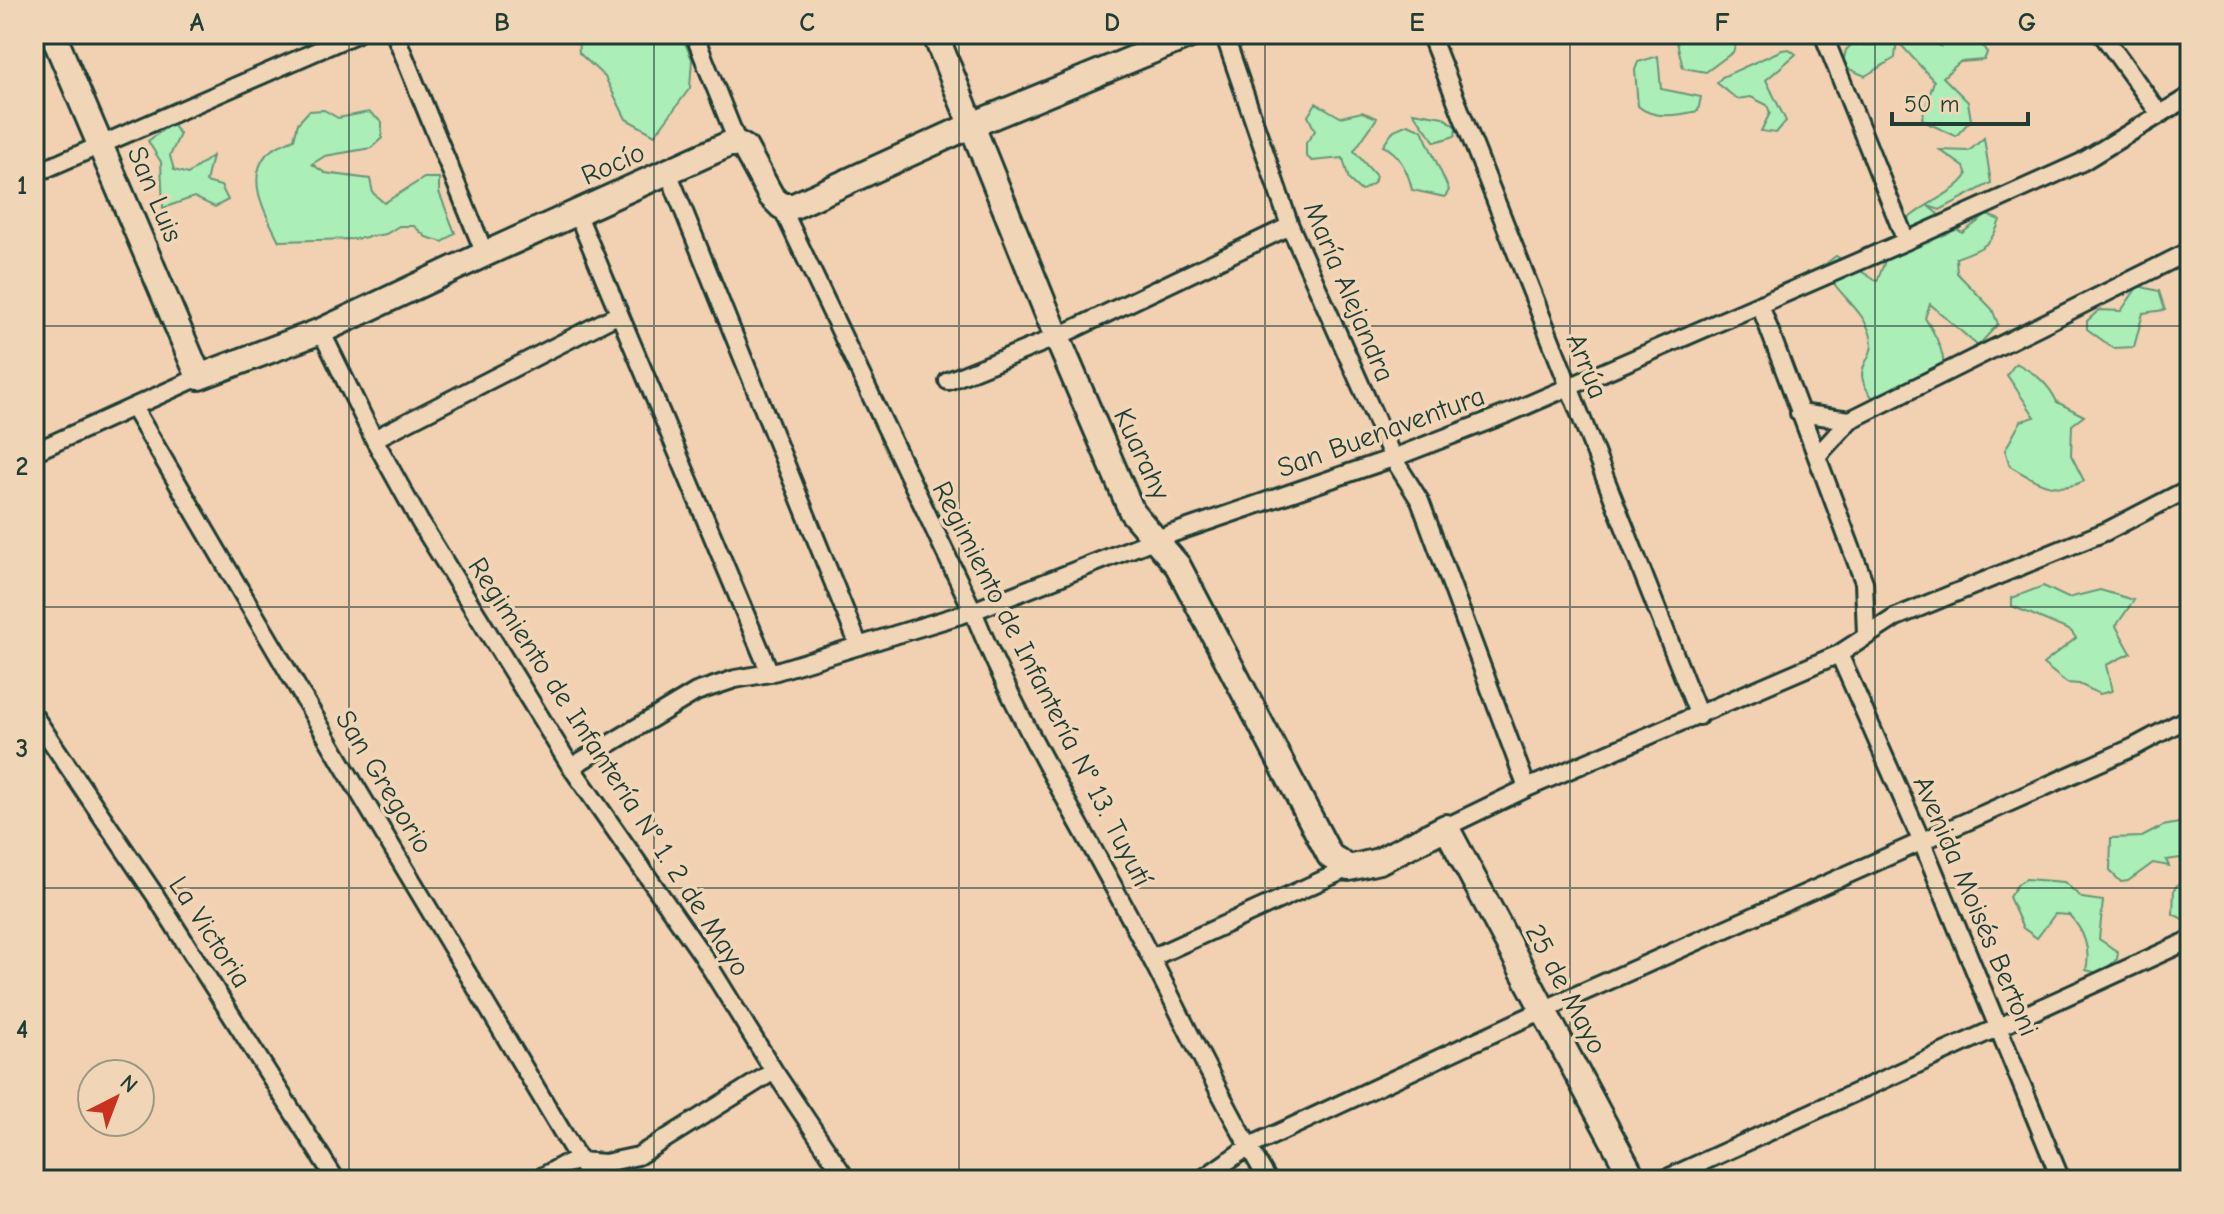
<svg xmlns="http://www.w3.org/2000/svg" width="2224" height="1214" font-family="'Comic Neue',sans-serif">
	<rect width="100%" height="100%" fill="#f1d1b1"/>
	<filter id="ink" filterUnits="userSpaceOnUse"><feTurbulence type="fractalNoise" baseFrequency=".0125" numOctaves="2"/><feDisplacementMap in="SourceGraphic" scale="16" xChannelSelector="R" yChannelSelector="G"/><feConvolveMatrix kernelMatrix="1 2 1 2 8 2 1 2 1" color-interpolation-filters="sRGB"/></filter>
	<g filter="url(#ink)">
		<!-- green -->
		<path fill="#abeeb8" stroke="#659676" stroke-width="2" d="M 578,34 L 681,34 L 692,59 L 690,88 L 655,135 L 626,119 L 605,77 L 579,53 Z
			M 1679,34 L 1737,34 L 1739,37 L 1733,52 L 1706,72 L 1683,68 L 1677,42 Z
			M 1881,34 L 1921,34 L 1940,46 L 1936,34 L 1976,34 L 1987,53 L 1984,60 L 1960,62 L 1943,77 L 1968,102 L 1971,120 L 1956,136 L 1927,123 L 1922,118 L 1934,81 L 1902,46 L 1897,37 L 1895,58 L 1865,76 L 1842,66 L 1846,50 L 1851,45 L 1874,45 L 1880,40 Z
			M 1789,49 L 1796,54 L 1766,80 L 1786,121 L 1776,133 L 1761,131 L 1770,113 L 1767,105 L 1751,97 L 1737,99 L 1717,83 L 1722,77 L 1782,50 Z
			M 1658,56 L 1661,89 L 1701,97 L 1698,111 C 1680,115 1653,120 1638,106 L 1635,70 L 1638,62 Z
			M 1316,103 L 1340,117 L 1362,112 L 1377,118 L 1354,151 L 1376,176 L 1374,183 L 1361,191 L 1349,180 L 1343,158 L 1312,161 L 1306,156 L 1306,143 L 1315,131 L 1308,116 Z
			M 324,110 L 338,118 L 369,112 L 382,122 L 382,138 L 371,148 L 325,156 L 312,164 L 325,173 L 370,179 L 373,193 L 384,203 L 424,178 L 439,178 L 439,192 L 455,233 L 443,242 L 426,237 L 414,226 L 399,226 L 386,234 L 354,239 L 279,241 C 267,216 245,181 266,155 C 272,147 286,143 294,139 L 298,123 L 309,111 Z
			M 1413,112 L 1443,117 L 1456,127 L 1455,136 L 1435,142 Z
			M 171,124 L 180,134 L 170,156 L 174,170 L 188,174 L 212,156 L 206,182 L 221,186 L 228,200 L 215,207 L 194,197 L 163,208 L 161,162 L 148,141 Z
			M 1408,124 L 1422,130 L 1449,190 L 1445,197 L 1412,190 C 1409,174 1399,152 1383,146 L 1394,130 Z
			M 1984,138 L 1991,183 L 1940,210 L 1928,206 L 1962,233 L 1987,215 L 2000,220 C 1991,247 1981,249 1956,258 L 1957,273 L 1992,309 L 1998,324 L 1978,346 L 1930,304 L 1925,318 C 1939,340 1956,371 1929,391 C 1918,400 1894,402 1880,406 C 1840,364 1881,364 1870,333 C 1861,306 1833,292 1824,265 L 1836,256 L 1877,281 C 1885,263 1892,237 1905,222 C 1921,204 1956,194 1967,175 L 1964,167 L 1940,150 L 1969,151 Z
			M 2138,286 L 2159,291 L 2165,310 L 2143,313 L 2134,347 L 2113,348 L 2087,329 L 2087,321 L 2099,310 L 2121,311 Z
			M 2016,363 C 2034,373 2048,382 2057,402 L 2084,416 L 2072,425 L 2071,455 L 2084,481 C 2056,495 2034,481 2010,466 L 2005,450 L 2021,421 L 2035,417 L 2007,375 Z
			M 2043,586 L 2068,598 L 2100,590 L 2134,600 L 2116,626 L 2131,653 L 2106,665 L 2112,691 L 2100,694 L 2079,684 L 2067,683 L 2043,664 L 2076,638 L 2071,631 L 2012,606 L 2012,598 Z
			M 2190,821 L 2190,923 L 2173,914 L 2174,889 L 2189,872 L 2180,858 L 2166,860 L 2169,866 L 2153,863 L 2128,881 L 2121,882 L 2110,871 L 2111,838 L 2142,837 L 2163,826 Z
			M 2026,879 L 2064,882 L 2082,898 L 2103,901 L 2099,939 L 2118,952 L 2117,959 L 2101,974 L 2086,970 C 2091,950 2084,930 2069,915 L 2055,914 L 2037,938 L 2023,928 L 2009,897 L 2018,884 Z"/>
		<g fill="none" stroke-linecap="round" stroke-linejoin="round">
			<!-- street casing -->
			<g stroke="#1f3d34" stroke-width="22">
				<path id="street" d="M 395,34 L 485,254
					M 694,34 L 738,144
					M 1224,34 L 1290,226 L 1393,458 L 1420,501 L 1527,788
					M 1430,34 L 1699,716
					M 1823,34 L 1906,241
					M 2102,34 L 2159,113
					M 668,172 L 859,646
					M 34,174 L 356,34
					M 781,206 L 973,611 C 1018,723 1082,825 1137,931 C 1181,1014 1220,1099 1268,1180
					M 577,213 L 770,673
					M 1760,305 L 1864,582 L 1866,635
					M 321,331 L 374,439 L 420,522 L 571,767 L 703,956 L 774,1071 L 847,1180
					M 948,381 L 1057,337 L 1290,226
					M 134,409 L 350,777 L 591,1180
					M 1799,413 L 1850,420 L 2190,251
					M 374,439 L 619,314
					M 34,452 L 199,377
					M 1817,456 L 1850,420
					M 1839,654 L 1921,840 L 2061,1180
					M 34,716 L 155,895 L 336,1180
					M 571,767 L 696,692 L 735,679 L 770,673 L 973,611 L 1156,539 L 1393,458 L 1509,413 L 1906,241 L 2082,162 L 2190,96
					M 1446,827 L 1527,788 L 1839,654 L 1896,617 L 2107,531 L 2190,488
					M 1151,958 L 1349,868
					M 536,1180 L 563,1165 L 578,1161 L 605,1163 L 638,1156 L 774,1071
					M 1201,1180 L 1248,1147 L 1543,1010 L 2134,747 L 2190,717
					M 1663,1180 L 2190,940"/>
			</g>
			<!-- secondary casing -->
			<g stroke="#1f3d34" stroke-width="30">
				<path id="secondary" d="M 53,34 L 199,377 L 321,331 L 485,254 L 729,144 L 738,144 L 745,148 L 771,196 L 781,206 L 794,206 L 972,125 L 1193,34
					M 935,34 L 1057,337 L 1132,512 L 1178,566 L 1330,856 L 1349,868 L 1379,861 L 1446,827 L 1634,1180"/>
			</g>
			<!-- street -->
			<use href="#street" stroke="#f0d6b7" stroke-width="16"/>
			<!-- secondary -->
			<use href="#secondary" stroke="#f0d6b7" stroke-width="24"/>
		</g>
	</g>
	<!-- grid -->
	<path fill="none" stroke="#1f3d34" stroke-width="2" stroke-opacity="0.55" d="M 349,34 L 349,1180M 654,34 L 654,1180M 959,34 L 959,1180M 1265,34 L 1265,1180M 1570,34 L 1570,1180M 1875,34 L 1875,1180M 34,326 L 2190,326M 34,607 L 2190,607M 34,888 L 2190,888"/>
	<g text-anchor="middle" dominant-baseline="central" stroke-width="7" stroke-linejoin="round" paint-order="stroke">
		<!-- street labels -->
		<g font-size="28" fill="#1f3d34" stroke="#f0d6b7">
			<text transform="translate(613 164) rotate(-24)">Rocío</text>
			<text transform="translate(155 194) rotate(67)">San Luis</text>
			<text transform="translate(1349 292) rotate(67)">María Alejandra</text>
			<text transform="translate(1587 366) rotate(68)">Arrúa</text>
			<text transform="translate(1381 432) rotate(-20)">San Buenaventura</text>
			<text transform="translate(1142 454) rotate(65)">Kuarahy</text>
			<text transform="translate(1042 684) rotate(63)">Regimiento de Infantería N° 13. Tuyutí</text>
			<text transform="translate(609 767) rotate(57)">Regimiento de Infantería N° 1. 2 de Mayo</text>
			<text transform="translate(384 782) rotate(59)">San Gregorio</text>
			<text transform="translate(1976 906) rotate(67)">Avenida Moisés Bertoni</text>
			<text transform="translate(210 932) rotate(57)">La Victoria</text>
			<text transform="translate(1566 989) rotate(62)">25 de Mayo</text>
		</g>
	</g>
	<!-- margin -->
	<rect width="2224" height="1214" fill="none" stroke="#f0d6b7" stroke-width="88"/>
	<!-- north arrow -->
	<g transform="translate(116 1098) rotate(42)"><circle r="38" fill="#f0d6b7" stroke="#9c9983" stroke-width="2"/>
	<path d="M0-6L14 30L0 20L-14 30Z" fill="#c8321e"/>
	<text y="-12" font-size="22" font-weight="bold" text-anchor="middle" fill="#1f3d34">N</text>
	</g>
	<!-- scale -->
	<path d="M1892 112v12h136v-12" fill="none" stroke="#1f3d34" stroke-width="4"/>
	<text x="1904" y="112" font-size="24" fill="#1f3d34" stroke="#f0d6b7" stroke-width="6" paint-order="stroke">50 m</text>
	<rect x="44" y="44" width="2136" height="1126" fill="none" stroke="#1f3d34" stroke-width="3"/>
	<g font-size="26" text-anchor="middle" font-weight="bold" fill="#1f3d34">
		<text x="197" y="31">A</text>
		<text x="502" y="31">B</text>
		<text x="807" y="31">C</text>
		<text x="1112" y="31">D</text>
		<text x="1417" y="31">E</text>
		<text x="1722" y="31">F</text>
		<text x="2027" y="31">G</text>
		<text x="22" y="194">1</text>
		<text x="22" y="475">2</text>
		<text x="22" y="757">3</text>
		<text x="22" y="1038">4</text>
	</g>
</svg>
